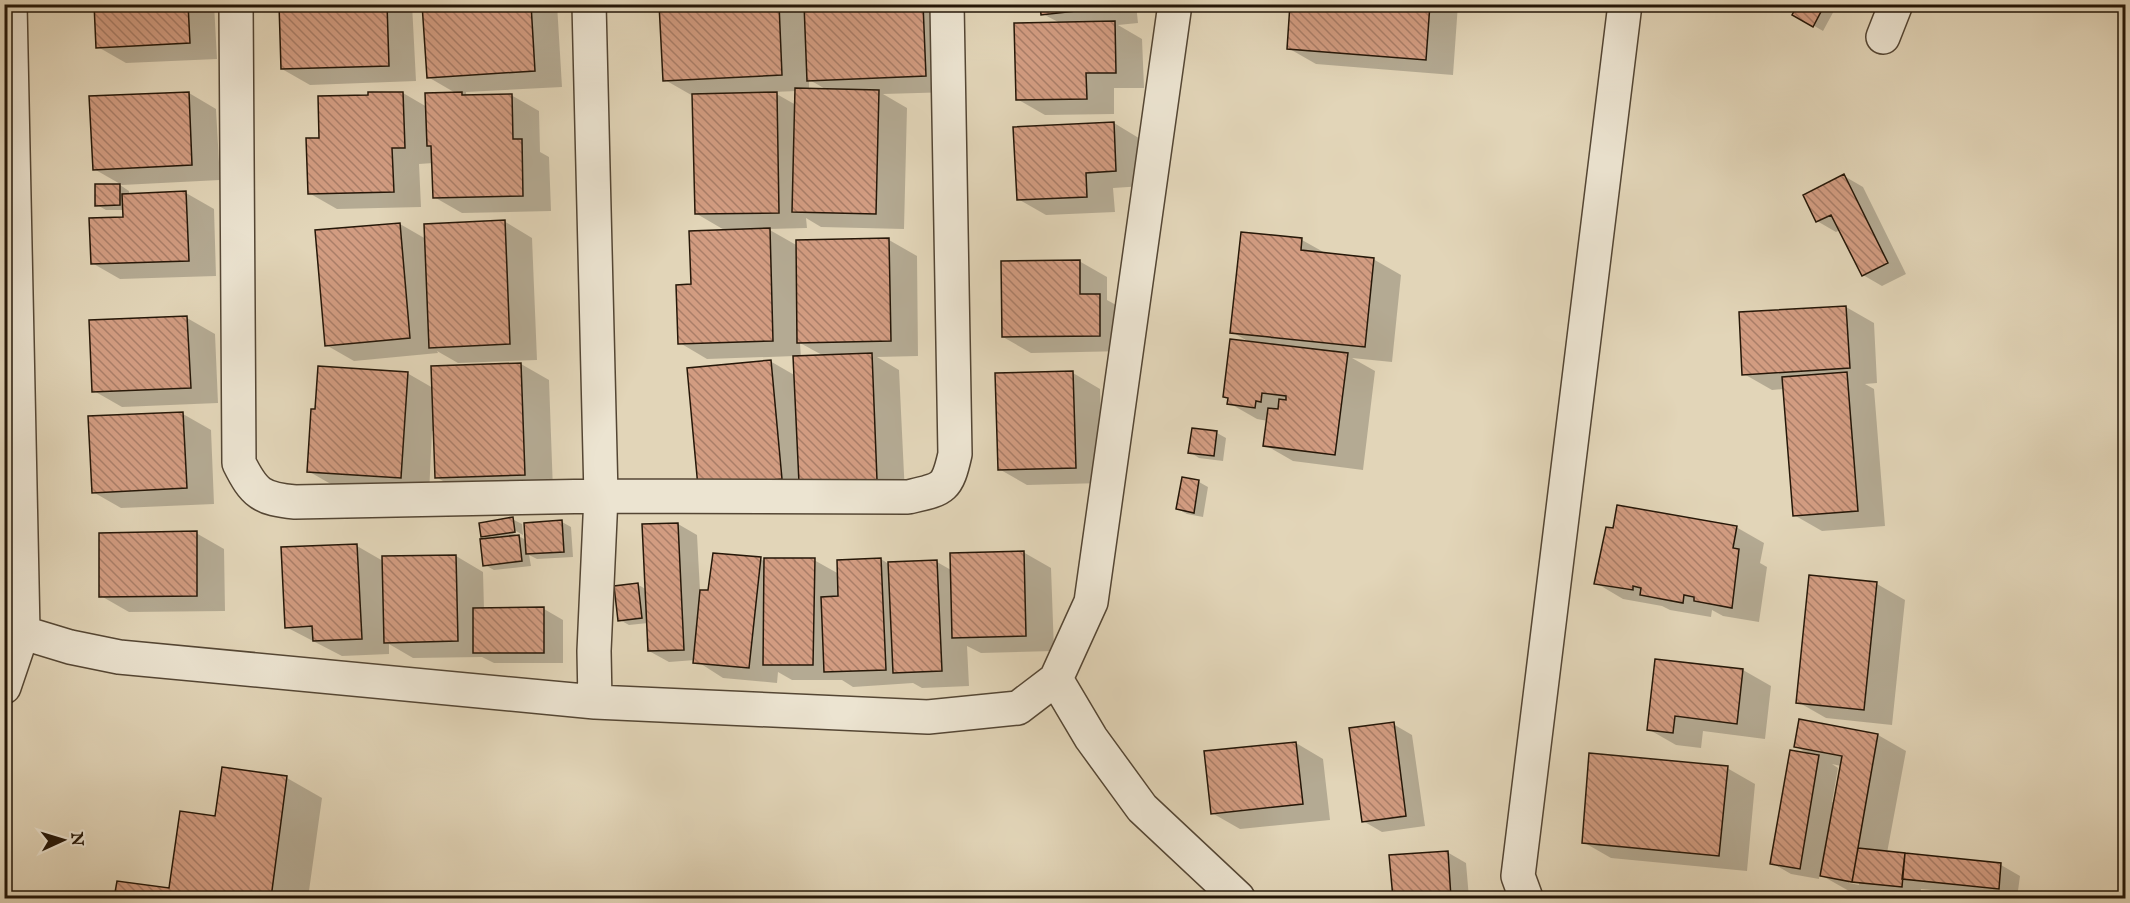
<svg xmlns="http://www.w3.org/2000/svg" width="2130" height="903" font-family="'IM FELL English',serif">
	<defs>
		<pattern id="building-back-hatch" width="6" height="6" patternUnits="userSpaceOnUse" patternTransform="scale(1.5)"><rect width="6" height="6" fill="#d29c81"/><path d="M-1 5l2 2M0 0l6 6M5-1l2 2" fill="none" stroke="#aa7e68"/></pattern>
	</defs>
	<rect width="100%" height="100%" fill="#e2d5b8"/>
	<filter id="stains"><feTurbulence type="fractalNoise" baseFrequency=".00333" numOctaves="4"/><feColorMatrix values="0 0 0 0 .2 0 0 0 0 .09 0 0 0 0 .02 0 0 0 .5 -.17"/></filter>
	<radialGradient id="worn" r=".72"><stop offset=".6" stop-color="#630" stop-opacity="0"/><stop offset="1" stop-color="#630" stop-opacity=".3"/></radialGradient>
	<!-- shadow -->
	<path fill="#0003" fill-rule="evenodd" d="M 96,4 L 214,4 L 217,59 L 126,63 L 98,47 Z
		M 280,4 L 412,4 L 416,81 L 310,85 L 282,69 Z
		M 424,4 L 557,4 L 562,87 L 466,92 L 466,95 L 511,95 L 539,111 L 540,152 L 549,157 L 551,211 L 462,213 L 434,197 L 433,163 L 419,164 L 421,207 L 337,209 L 309,193 L 321,139 L 320,97 L 403,93 L 427,107 L 459,95 L 428,77 Z
		M 661,4 L 794,4 L 806,12 L 806,4 L 937,4 L 953,92 L 883,94 L 907,108 L 904,229 L 821,227 L 806,218 L 807,228 L 768,229 L 798,246 L 889,240 L 917,256 L 918,356 L 877,357 L 899,370 L 905,495 L 728,502 L 770,361 L 796,376 L 795,356 L 707,359 L 680,343 L 692,286 L 726,231 L 697,214 L 693,96 L 665,80 ZM 809,80 L 815,83 L 827,90 L 809,90 ZM 797,91 L 796,105 L 773,92 ZM 800,343 L 824,356 L 801,358 Z
		M 1042,4 L 1136,4 L 1138,23 L 1118,25 L 1142,39 L 1144,88 L 1114,88 L 1114,114 L 1045,115 L 1017,99 L 1060,23 L 1043,14 Z
		M 1292,4 L 1458,4 L 1453,75 L 1316,64 L 1288,48 Z
		M 1799,4 L 1832,4 L 1836,7 L 1823,31 L 1794,14 Z
		M 189,93 L 216,109 L 220,180 L 122,185 L 94,169 Z
		M 1114,123 L 1142,140 L 1144,186 L 1113,188 L 1115,212 L 1046,215 L 1018,199 Z
		M 1844,176 L 1863,187 L 1906,274 L 1882,286 L 1863,275 L 1840,230 L 1836,232 L 1817,221 Z
		M 120,185 L 129,191 L 129,195 L 186,193 L 214,209 L 216,276 L 120,279 L 92,263 L 124,218 L 124,210 L 106,210 L 97,205 Z
		M 504,221 L 532,238 L 537,360 L 458,363 L 437,351 L 438,353 L 354,361 L 326,345 L 400,224 L 426,239 Z
		M 1302,240 L 1327,254 L 1373,259 L 1401,275 L 1392,362 L 1352,358 L 1375,371 L 1363,470 L 1293,461 L 1265,445 L 1268,421 L 1257,419 L 1229,403 L 1229,399 L 1224,396 L 1251,343 L 1232,332 Z
		M 1079,261 L 1107,277 L 1107,300 L 1127,311 L 1128,351 L 1031,353 L 1003,337 Z
		M 1846,307 L 1874,323 L 1877,383 L 1865,384 L 1874,389 L 1885,526 L 1822,531 L 1794,515 L 1784,389 L 1772,390 L 1744,374 Z
		M 187,318 L 215,334 L 218,403 L 122,407 L 94,391 Z
		M 521,364 L 549,380 L 553,491 L 464,493 L 436,477 L 435,431 L 432,431 L 429,494 L 336,487 L 308,471 L 407,373 L 433,388 Z
		M 1073,373 L 1100,389 L 1103,483 L 1027,485 L 999,469 Z
		M 183,414 L 211,430 L 214,504 L 121,508 L 93,492 Z
		M 1193,429 L 1217,433 L 1226,438 L 1223,461 L 1199,458 L 1190,452 Z
		M 1183,479 L 1199,482 L 1208,487 L 1203,517 L 1187,514 L 1178,509 Z
		M 512,519 L 522,524 L 523,535 L 509,527 L 507,530 L 526,540 L 562,522 L 571,527 L 573,557 L 537,559 L 529,555 L 531,566 L 494,570 L 485,565 L 488,540 L 483,536 Z
		M 678,524 L 697,535 L 700,591 L 710,592 L 760,559 L 766,562 L 814,560 L 839,574 L 881,559 L 890,565 L 937,562 L 951,570 L 1023,552 L 1051,568 L 1054,651 L 981,653 L 967,646 L 969,686 L 922,688 L 913,683 L 853,687 L 842,680 L 792,680 L 778,672 L 777,683 L 723,678 L 695,660 L 669,662 L 649,651 L 648,623 L 629,625 L 620,620 L 637,584 L 647,590 Z
		M 1736,527 L 1764,543 L 1760,563 L 1767,567 L 1759,622 L 1723,616 L 1712,610 L 1711,617 L 1670,610 L 1662,606 L 1623,599 L 1596,583 Z
		M 196,533 L 224,549 L 225,611 L 129,612 L 101,596 Z
		M 357,546 L 383,561 L 456,556 L 483,572 L 484,609 L 544,609 L 563,620 L 563,663 L 494,663 L 482,657 L 413,658 L 389,644 L 389,654 L 342,656 L 286,627 Z
		M 1810,577 L 1877,584 L 1905,600 L 1892,725 L 1826,718 L 1798,702 Z
		M 1743,670 L 1771,686 L 1765,739 L 1703,731 L 1701,748 L 1676,745 L 1648,729 Z
		M 1800,720 L 1878,735 L 1906,751 L 1887,853 L 2001,865 L 2020,876 L 2017,898 L 1921,889 L 1920,897 L 1880,893 L 1879,897 L 1849,891 L 1819,874 L 1819,879 L 1791,874 L 1772,863 L 1810,755 L 1795,746 ZM 1832,764 L 1841,766 L 1835,803 L 1832,802 L 1838,768 ZM 1849,880 L 1859,882 L 1859,885 L 1849,883 Z
		M 1393,724 L 1412,735 L 1425,826 L 1382,832 L 1363,821 Z
		M 1296,743 L 1323,759 L 1330,820 L 1240,829 L 1212,813 Z
		M 1727,768 L 1755,784 L 1747,871 L 1611,858 L 1583,842 Z
		M 223,769 L 287,778 L 322,798 L 308,898 L 116,898 L 118,883 L 171,890 L 216,818 Z
		M 1447,852 L 1466,863 L 1469,898 L 1394,898 L 1391,856 Z"/>
	<!-- building -->
	<path fill="url(#building-back-hatch)" stroke="#251708" stroke-width="1.5" d="M 94,4 L 188,4 L 190,43 L 96,48 Z
		M 279,4 L 387,4 L 389,66 L 281,69 Z
		M 422,4 L 531,4 L 535,71 L 427,78 Z
		M 659,4 L 779,4 L 782,75 L 663,81 Z
		M 804,4 L 923,4 L 926,76 L 807,81 Z
		M 1040,4 L 1110,4 L 1111,7 L 1041,15 Z
		M 1290,4 L 1430,4 L 1426,60 L 1287,49 Z
		M 1798,4 L 1825,4 L 1813,27 L 1792,15 Z
		M 1115,21 L 1116,73 L 1086,73 L 1087,99 L 1016,100 L 1014,23 Z
		M 795,88 L 879,90 L 876,214 L 792,212 Z
		M 189,92 L 192,165 L 93,170 L 89,96 Z
		M 368,92 L 403,92 L 405,148 L 392,148 L 394,192 L 308,194 L 306,138 L 319,138 L 318,96 L 368,95 Z
		M 462,92 L 462,95 L 512,94 L 513,139 L 522,139 L 523,196 L 433,198 L 431,146 L 427,146 L 425,93 Z
		M 777,92 L 779,213 L 695,214 L 692,94 Z
		M 1114,122 L 1116,171 L 1086,173 L 1087,197 L 1017,200 L 1013,127 Z
		M 1844,174 L 1888,263 L 1862,276 L 1831,215 L 1816,222 L 1803,195 Z
		M 95,184 L 120,184 L 120,205 L 95,206 Z
		M 186,191 L 189,261 L 91,264 L 89,218 L 123,217 L 122,194 Z
		M 505,220 L 510,344 L 429,348 L 424,224 Z
		M 400,223 L 410,338 L 325,346 L 315,230 Z
		M 770,228 L 773,341 L 678,344 L 676,285 L 691,284 L 689,231 Z
		M 1241,232 L 1302,238 L 1301,250 L 1374,258 L 1365,347 L 1230,333 Z
		M 889,238 L 891,341 L 797,343 L 796,240 Z
		M 1080,260 L 1080,294 L 1100,294 L 1100,336 L 1002,337 L 1001,261 Z
		M 1846,306 L 1850,368 L 1742,375 L 1739,312 Z
		M 187,316 L 191,388 L 92,392 L 89,320 Z
		M 1230,339 L 1348,353 L 1335,455 L 1263,446 L 1268,408 L 1278,409 L 1279,399 L 1286,400 L 1286,396 L 1262,393 L 1261,402 L 1256,401 L 1255,408 L 1227,404 L 1228,398 L 1223,397 Z
		M 872,353 L 877,480 L 799,483 L 793,356 Z
		M 771,360 L 782,479 L 698,487 L 687,368 Z
		M 521,363 L 525,475 L 435,478 L 431,366 Z
		M 318,366 L 408,372 L 401,478 L 307,472 L 311,409 L 315,409 Z
		M 1073,371 L 1076,468 L 998,470 L 995,373 Z
		M 1847,372 L 1858,511 L 1793,516 L 1782,377 Z
		M 183,412 L 187,488 L 92,493 L 88,416 Z
		M 1192,428 L 1217,431 L 1214,456 L 1188,453 Z
		M 1182,477 L 1199,480 L 1194,513 L 1176,509 Z
		M 1617,505 L 1737,526 L 1733,548 L 1739,549 L 1732,608 L 1694,601 L 1694,597 L 1684,595 L 1683,603 L 1640,595 L 1641,588 L 1633,586 L 1633,590 L 1594,584 L 1606,527 L 1613,528 Z
		M 513,517 L 515,532 L 481,537 L 479,523 Z
		M 562,520 L 564,552 L 526,554 L 524,523 Z
		M 678,523 L 684,650 L 648,651 L 642,524 Z
		M 197,531 L 197,596 L 99,597 L 99,533 Z
		M 519,535 L 522,561 L 483,566 L 480,539 Z
		M 357,544 L 362,639 L 313,641 L 312,626 L 285,628 L 281,547 Z
		M 1024,551 L 1026,636 L 952,638 L 950,553 Z
		M 713,553 L 761,557 L 749,668 L 693,663 L 700,590 L 708,590 Z
		M 456,555 L 458,641 L 384,643 L 382,556 Z
		M 764,558 L 815,558 L 813,665 L 763,665 Z
		M 881,558 L 886,670 L 824,672 L 821,597 L 838,596 L 837,560 Z
		M 937,560 L 942,671 L 893,673 L 888,562 Z
		M 1809,575 L 1877,582 L 1864,710 L 1796,703 Z
		M 638,583 L 642,618 L 618,621 L 614,586 Z
		M 544,607 L 544,653 L 473,653 L 473,608 Z
		M 1655,659 L 1743,669 L 1737,724 L 1675,716 L 1673,733 L 1647,730 Z
		M 1799,719 L 1878,734 L 1852,882 L 1820,876 L 1842,756 L 1794,747 Z
		M 1394,722 L 1406,816 L 1362,822 L 1349,728 Z
		M 1296,742 L 1303,804 L 1211,814 L 1204,751 Z
		M 1790,750 L 1819,755 L 1800,869 L 1770,864 Z
		M 1589,753 L 1728,766 L 1719,856 L 1582,843 Z
		M 222,767 L 287,776 L 271,898 L 114,898 L 117,881 L 169,888 L 180,811 L 215,816 Z
		M 1858,848 L 1905,853 L 1902,887 L 1852,882 Z
		M 1448,851 L 1451,898 L 1393,898 L 1389,855 Z
		M 1905,853 L 2001,863 L 1999,889 L 1902,879 Z"/>
	<g fill="none" stroke-linecap="round" stroke-linejoin="round">
		<!-- street casing -->
		<g stroke="#544634" stroke-width="36">
			<path id="street" d="M 236,4 L 239,463 C 254,493 261,499 295,502 L 601,496 L 908,497 C 943,489 947,490 955,454 L 947,4
				M 589,4 L 601,496 L 594,651 L 595,702
				M 1175,4 L 1091,602 L 1056,679 L 1091,738 L 1142,808 L 1238,898
				M 1883,37 L 1896,4
				M 4,627 L 70,647 L 119,657 L 595,702 L 928,717 L 1018,708 L 1056,679
				M 4,687 L 23,631 L 10,4
				M 1526,898 L 1518,876 L 1625,4"/>
		</g>
		<!-- street -->
		<use href="#street" stroke="#ece4d1" stroke-width="33"/>
	</g>
	<!-- margin -->
	<rect width="2130" height="903" fill="none" stroke="#e2d5b8" stroke-width="24"/>
	<rect x="6" y="6" width="2118" height="891" fill="none" stroke="#251708" stroke-width="3"/>
	<rect x="12" y="12" width="2106" height="879" fill="none" stroke="#251708" stroke-width="1.5"/>
	<!-- north arrow -->
	<g transform="translate(63 840) rotate(86)" stroke="#ece4d1" stroke-width="4.5" paint-order="stroke">
	<path d="M0-4.5L10 22L0 15L-10 22Z" fill="#251708"/>
	<text y="-9" font-size="16" font-weight="bold" text-anchor="middle" fill="#251708">N</text>
	</g>
	<rect width="100%" height="100%" filter="url(#stains)"/>
	<rect width="100%" height="100%" fill="url(#worn)"/>
</svg>
